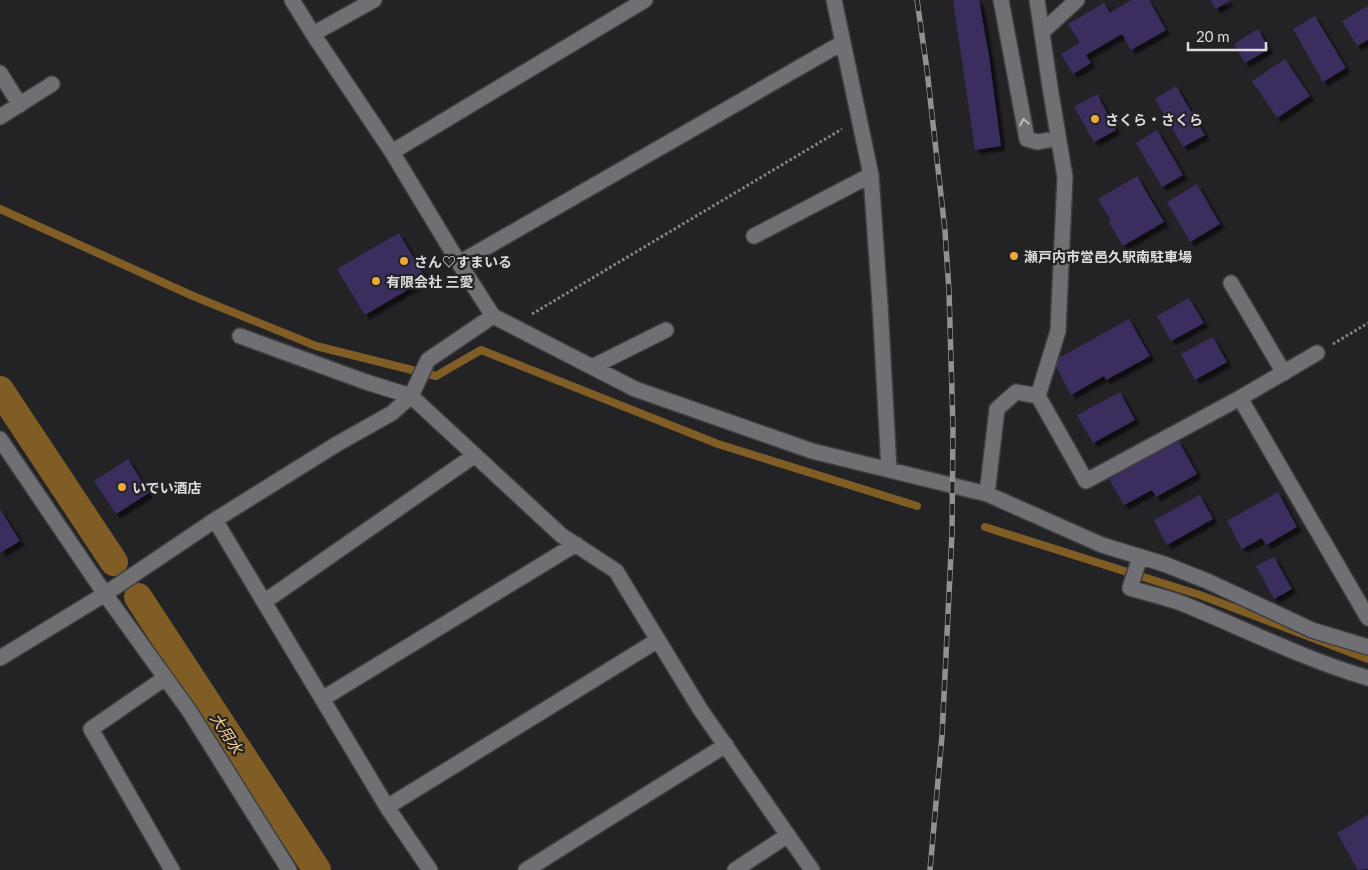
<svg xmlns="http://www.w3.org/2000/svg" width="1368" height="870" font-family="Lato,'Noto Sans JP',sans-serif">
	<defs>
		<filter id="shadow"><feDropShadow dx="4.5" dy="4.5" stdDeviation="1" flood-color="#0009"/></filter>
	</defs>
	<rect width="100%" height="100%" fill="#232326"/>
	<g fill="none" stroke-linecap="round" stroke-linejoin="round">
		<!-- stream -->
		<path stroke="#815d26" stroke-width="8" d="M 0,209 L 193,296 L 316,346 L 436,376 L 481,350 L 718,444 L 917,506
			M 985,527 L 1200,595 L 1368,659"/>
		<!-- canal -->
		<path stroke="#815d26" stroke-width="28" d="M 0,390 L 114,562
			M 138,597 L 317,870"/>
	</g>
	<!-- building -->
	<path fill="#3a2d5e" filter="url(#shadow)" d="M 953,0 L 979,0 L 989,56 L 1001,146 L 975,150 Z
		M 1131,0 L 1149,0 L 1166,30 L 1131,50 L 1122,34 L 1086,55 L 1091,63 L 1073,74 L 1061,54 L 1080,43 L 1068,24 L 1104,3 L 1110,13 Z
		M 1210,0 L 1231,0 L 1216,9 Z
		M 1368,6 L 1368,40 L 1357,46 L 1342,21 Z
		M 1315,16 L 1346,68 L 1323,82 L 1293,29 Z
		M 1258,29 L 1269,49 L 1245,63 L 1234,44 Z
		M 1285,59 L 1310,96 L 1277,118 L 1252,81 Z
		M 1176,86 L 1205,135 L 1183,147 L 1155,99 Z
		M 1097,94 L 1116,130 L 1094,142 L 1074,107 Z
		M 1157,130 L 1183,175 L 1162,187 L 1136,143 Z
		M 1137,176 L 1164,222 L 1123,246 L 1109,222 L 1111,221 L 1098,199 Z
		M 1197,184 L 1220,224 L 1190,242 L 1167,202 Z
		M 399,233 L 426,279 L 365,315 L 337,269 Z
		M 1189,298 L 1204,323 L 1171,341 L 1157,316 Z
		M 1129,319 L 1150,356 L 1106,380 L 1104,376 L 1071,395 L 1053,361 Z
		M 1213,337 L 1227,362 L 1195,380 L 1181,354 Z
		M 1120,392 L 1135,420 L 1093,443 L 1077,415 Z
		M 1178,440 L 1197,474 L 1156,497 L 1152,490 L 1124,505 L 1109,479 Z
		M 128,459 L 149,493 L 116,514 L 94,481 Z
		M 1278,492 L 1297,527 L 1266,545 L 1262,538 L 1242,549 L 1227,521 Z
		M 1200,495 L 1213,519 L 1167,545 L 1154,520 Z
		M 0,509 L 20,541 L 0,553 Z
		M 1274,557 L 1292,589 L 1274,599 L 1256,566 Z
		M 1368,815 L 1368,869 L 1358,870 L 1337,833 Z"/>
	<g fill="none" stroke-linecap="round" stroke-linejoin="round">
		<!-- minor casing -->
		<g stroke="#3e3e41" stroke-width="18">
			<path id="minor" d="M 834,0 L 871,175 L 880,304 L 889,469
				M 1001,0 L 1027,139 L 1038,142 L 1058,138
				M 1037,0 L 1050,87 L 1065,177 L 1058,331 L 1038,396 L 1086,481 L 1240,398 L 1368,618
				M 1042,32 L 1077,0
				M 313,34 L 374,0
				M 0,73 L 20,105
				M 0,117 L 52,84
				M 392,152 L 645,0
				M 754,236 L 871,175
				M 459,263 L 842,43
				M 1231,283 L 1284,373
				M 493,316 L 635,389 L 812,451 L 987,494 L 1102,545 L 1164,564 L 1207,581 L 1312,630 L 1368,647
				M 240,336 L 366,382 L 411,396 L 428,360 L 493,316 L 459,263 L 392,152 L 313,34 L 292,0
				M 592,367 L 666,330
				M 1240,398 L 1317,353
				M 0,439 L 105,594 L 190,712 L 289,870
				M 987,494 L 997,409 L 1016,392 L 1038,396
				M 215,520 L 387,807 L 430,870
				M 1140,557 L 1130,588 C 1146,593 1164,597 1181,603 C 1243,628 1303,659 1368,678
				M 264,602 L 475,455
				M 0,658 L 105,594 L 215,520 L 337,444 L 392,413 L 411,396 L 561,535 L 616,571 L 700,709 L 812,870
				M 165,678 L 91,729 L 172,870
				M 322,699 L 576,544
				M 387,807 L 658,640
				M 526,870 L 726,745
				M 735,870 L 788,835"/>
		</g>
		<!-- path -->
		<path stroke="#858587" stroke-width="3" stroke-dasharray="2.5 2.5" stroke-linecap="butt" d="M 532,314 L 842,129
			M 1333,344 L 1368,323"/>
		<!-- minor -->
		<use href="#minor" stroke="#706f73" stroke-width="15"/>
		<!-- rail casing -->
		<g stroke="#919193" stroke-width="5.5">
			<path id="rail" d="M 917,0 L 927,70 L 945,231 L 949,291 L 953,428 L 952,533 L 942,736 L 930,870"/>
		</g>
		<!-- rail -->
		<use href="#rail" stroke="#232326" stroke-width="4" stroke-dasharray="11" stroke-linecap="butt"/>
	</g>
	<!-- one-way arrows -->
	<defs><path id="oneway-chevron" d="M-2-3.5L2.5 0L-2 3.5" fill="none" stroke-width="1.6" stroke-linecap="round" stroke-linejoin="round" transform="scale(1.25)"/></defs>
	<use stroke="#bcbbbe" href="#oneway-chevron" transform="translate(1024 122) rotate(-101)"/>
	<!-- markers -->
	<g fill="#eca93a" stroke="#232326" stroke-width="2">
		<circle cx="1095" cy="119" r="5"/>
		<circle cx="1014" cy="256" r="5"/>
		<circle cx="404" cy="261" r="5"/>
		<circle cx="376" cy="281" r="5"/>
		<circle cx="122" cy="487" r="5"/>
	</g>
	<g text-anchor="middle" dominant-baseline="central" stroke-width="4.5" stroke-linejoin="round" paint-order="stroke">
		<!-- poi labels -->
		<g font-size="14" font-weight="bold" fill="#dcdcde" stroke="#232326" text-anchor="start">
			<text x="1105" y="119">さくら・さくら</text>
			<text x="1024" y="256">瀬戸内市営邑久駅南駐車場</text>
			<text x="414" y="261">さん♡すまいる</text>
			<text x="386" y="281">有限会社 三愛</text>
			<text x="132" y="487">いでい酒店</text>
		</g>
		<!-- water labels -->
		<g font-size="15" font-style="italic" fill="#f8cd8f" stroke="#232326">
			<text transform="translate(227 733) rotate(57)">大用水</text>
		</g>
	</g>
	<!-- scale -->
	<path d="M1188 42v8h78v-8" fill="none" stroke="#dcdcde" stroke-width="2.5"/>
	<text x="1196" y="42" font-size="15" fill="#dcdcde" stroke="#232326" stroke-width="4" paint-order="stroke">20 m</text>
</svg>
